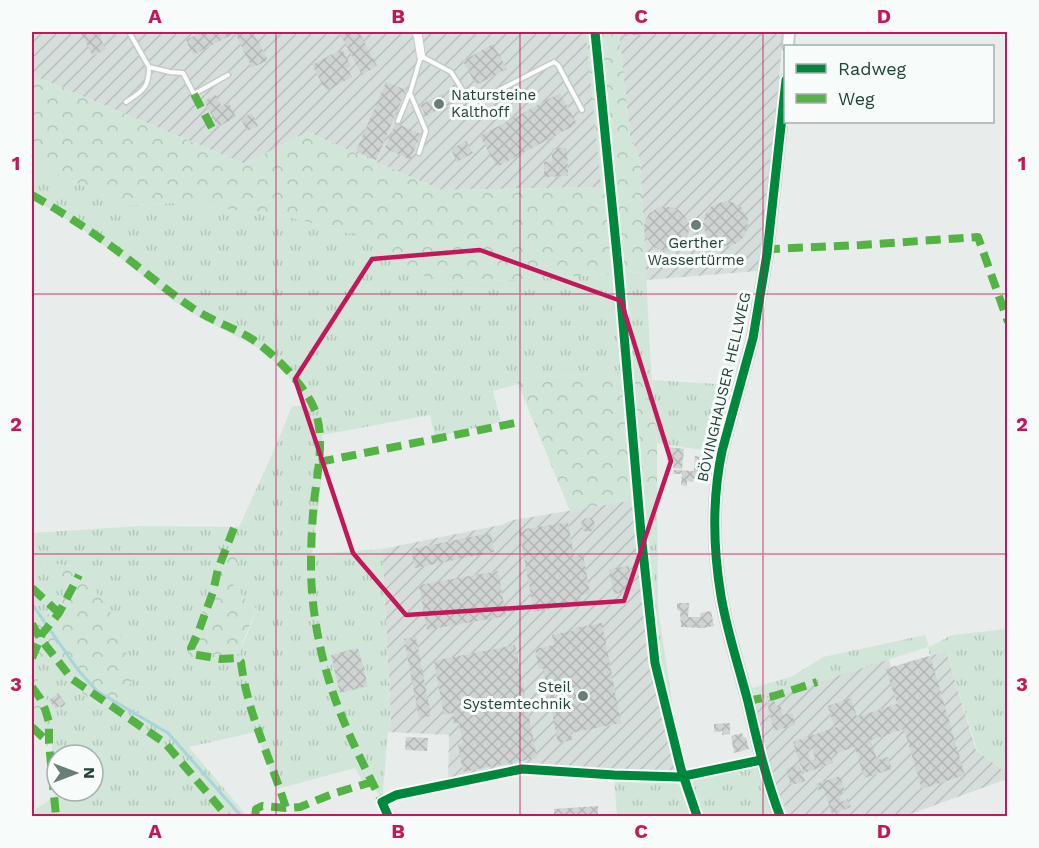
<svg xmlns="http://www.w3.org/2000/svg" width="1039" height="848" font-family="'Work Sans',sans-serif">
	<defs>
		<pattern id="industrial-furrows" width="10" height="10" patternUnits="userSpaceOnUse" patternTransform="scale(1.5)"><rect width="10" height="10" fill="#d6dedb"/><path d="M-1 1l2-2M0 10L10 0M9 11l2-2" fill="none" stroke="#b8c0bd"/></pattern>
		<pattern id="grass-tufts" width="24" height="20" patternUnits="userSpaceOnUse" patternTransform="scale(1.5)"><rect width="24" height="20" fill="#d1e6d8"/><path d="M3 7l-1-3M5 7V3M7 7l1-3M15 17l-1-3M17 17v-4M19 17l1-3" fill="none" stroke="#b3c6ba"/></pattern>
		<pattern id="forest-crowns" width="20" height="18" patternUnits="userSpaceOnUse" patternTransform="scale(1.5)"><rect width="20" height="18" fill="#d1e6d8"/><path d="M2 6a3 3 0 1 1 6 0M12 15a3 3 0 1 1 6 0" fill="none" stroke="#b3c6ba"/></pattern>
		<pattern id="building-cross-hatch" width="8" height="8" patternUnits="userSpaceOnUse" patternTransform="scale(1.5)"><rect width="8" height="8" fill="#cfd4d2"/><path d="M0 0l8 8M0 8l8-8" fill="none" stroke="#b2b7b5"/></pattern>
	</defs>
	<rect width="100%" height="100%" fill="#e8edeb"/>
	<!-- industrial -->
	<path fill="url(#industrial-furrows)" d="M 32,32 L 586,32 L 602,187 L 441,190 L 307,132 L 245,164 L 32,75 Z
		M 619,32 L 783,32 L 778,90 L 758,271 L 646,280 L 640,159 L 630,136 Z
		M 634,500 L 645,599 L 661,709 L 679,777 L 522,769 L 448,784 L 449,735 L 388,732 L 391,720 L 382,549 L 501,525 L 513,520 Z
		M 946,651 L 976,750 L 1003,770 L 1007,777 L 1007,779 L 905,816 L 789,816 L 780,796 L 767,754 L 754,700 L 774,696 L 889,659 L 891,667 Z"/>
	<!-- grass -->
	<path fill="url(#grass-tufts)" fill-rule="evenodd" d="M 32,163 L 126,205 L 172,203 L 286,216 L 362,237 L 415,272 L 443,284 L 646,272 L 651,370 L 516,379 L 518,384 L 493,391 L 501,422 L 435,437 L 430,415 L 322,435 L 323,464 L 318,511 L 312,554 L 382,549 L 391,720 L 388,732 L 382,802 L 372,782 L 362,780 L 355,768 L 277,789 L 256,732 L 189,747 L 247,816 L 97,816 L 86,809 L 55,796 C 52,761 52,726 45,692 C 43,682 32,678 32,668 L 48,651 L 83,694 L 113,713 L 120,699 L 85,577 L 74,566 L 51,564 L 44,560 L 32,545 L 32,533 L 139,526 L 239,527 L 275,448 L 292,406 L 310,406 L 296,385 L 281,368 L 262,350 L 201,318 L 172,300 L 127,263 L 83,230 L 54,211 L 32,199 ZM 238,539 C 244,555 236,566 230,581 L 244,598 L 257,609 C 250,626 242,660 220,660 C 214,660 196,653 188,650 L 207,599 L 210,593 L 221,562 ZM 57,755 L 93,755 L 93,791 L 57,791 Z
		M 652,380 L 733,385 L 714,452 L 657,443 Z
		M 634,500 L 643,500 L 657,503 L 658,609 L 674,714 L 690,777 L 761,761 L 778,816 L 617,816 L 614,775 L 679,777 L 661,709 L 645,599 Z
		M 32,563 L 35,567 L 69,586 L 56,613 C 51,616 48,614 45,612 L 32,631 Z
		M 1007,629 L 1007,777 L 1003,770 L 977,750 L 946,651 L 930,656 L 928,647 L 774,696 L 754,700 L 751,696 L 749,689 L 793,676 L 823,657 L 925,635 L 929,647 L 952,635 Z"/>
	<!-- forest -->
	<path fill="url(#forest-crowns)" d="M 586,32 L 619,32 L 630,136 L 640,159 L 646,272 L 443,284 L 415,272 L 362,237 L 286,216 L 172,203 L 126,205 L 32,163 L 32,75 L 245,164 L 307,132 L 441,190 L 601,187 Z
		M 651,370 L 657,443 L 657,503 L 643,500 L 634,500 L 570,511 L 516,379 Z
		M 238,539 C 244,556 237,565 230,581 L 244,598 L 257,609 L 241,646 L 241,654 L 236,654 L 221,660 L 188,658 L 188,650 L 207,599 L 210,593 L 221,562 L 232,541 Z
		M 32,545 C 48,566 48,564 74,566 L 85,577 L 88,582 L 109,608 L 135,675 L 113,713 L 83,694 L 48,651 L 32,668 L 32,631 L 45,612 C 48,615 52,616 56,613 L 69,586 L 35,567 L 32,563 Z
		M 32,672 L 44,688 L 50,721 L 51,737 L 42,732 L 32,721 L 32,688 L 34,685 L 32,681 Z"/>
	<!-- garden -->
	<path fill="#d1e6d8" d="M 55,796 L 86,809 L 97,816 L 32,816 L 32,812 Z"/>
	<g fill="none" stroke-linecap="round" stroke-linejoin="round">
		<!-- stream -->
		<path stroke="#a9d4db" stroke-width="3" d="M 32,604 L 78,670 L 97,691 L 168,733 L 241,816"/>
	</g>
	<!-- building -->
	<path fill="url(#building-cross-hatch)" d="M 80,32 L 97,32 L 106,49 L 93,56 Z
		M 202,32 L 253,32 L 268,60 L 252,68 L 235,33 L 193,55 L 186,40 Z
		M 340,32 L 359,32 L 377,66 L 362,75 L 340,34 L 341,34 Z
		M 625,32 L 658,32 L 658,33 L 625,36 Z
		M 493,44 L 507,69 L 476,85 L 463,61 Z
		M 342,49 L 351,66 L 347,68 L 352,77 L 326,91 L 312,65 Z
		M 386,82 L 406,90 L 376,160 L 356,151 Z
		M 560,93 L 577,124 L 497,167 L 480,136 Z
		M 442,94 L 447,104 L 453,100 L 458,110 L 455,111 L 453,107 L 449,109 L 447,105 L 426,116 L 420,105 Z
		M 216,95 L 222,107 L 229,103 L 236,117 L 218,127 L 204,101 Z
		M 252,113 L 258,126 L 247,131 L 241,119 Z
		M 396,123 L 421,134 L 410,160 L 385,148 Z
		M 466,141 L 473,153 L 457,162 L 451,149 Z
		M 552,148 L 567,148 L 568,176 L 544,177 L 544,162 L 552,161 Z
		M 727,201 L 732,202 L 741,207 L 748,219 L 747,230 L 742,239 L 737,243 L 730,246 L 718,245 L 710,240 L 703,227 L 690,228 L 687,237 L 682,245 L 674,250 L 666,251 L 659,250 L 653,246 L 645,236 L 644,227 L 646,219 L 649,214 L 659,207 L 672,207 L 679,210 L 686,218 L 688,223 L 704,223 L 705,215 L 711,207 L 716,204 Z
		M 668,447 L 684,449 L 682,469 L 673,468 L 674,461 L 667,460 Z
		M 695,456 L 707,458 L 705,479 L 694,478 L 693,482 L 687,481 L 687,486 L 681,485 L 682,474 L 673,474 L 674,470 L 694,471 Z
		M581 525a7 7 0 1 1 14 0a7 7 0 1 1-14 0Z
		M 568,522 L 574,556 L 583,554 L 590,594 L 581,595 L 582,603 L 534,612 L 519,530 Z
		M 491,533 L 494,552 L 415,568 L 411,549 Z
		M 629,566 L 633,591 L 614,594 L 609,569 Z
		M 498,571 L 506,616 L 427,630 L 419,585 Z
		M 677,603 L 689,603 L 688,617 L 701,617 L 700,613 L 711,611 L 714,626 L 703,628 L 681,627 L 680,611 L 677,610 Z
		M 602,623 L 621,723 L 571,733 L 572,740 L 558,743 L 543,668 L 539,669 L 535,649 L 554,645 L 552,635 L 575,630 L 575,628 Z
		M 416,637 L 431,716 L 419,718 L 404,639 Z
		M 515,645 L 537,758 L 463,772 L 458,744 L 463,743 L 459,723 L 454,724 L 452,713 L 444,715 L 434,661 Z
		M 358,648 L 368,686 L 340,693 L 331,655 Z
		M 930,656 L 965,775 L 922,789 L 904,729 L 871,740 L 877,760 L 888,757 L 892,769 L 864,778 L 855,747 L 830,755 L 833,763 L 804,773 L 801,765 L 816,760 L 812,748 L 807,750 L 811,761 L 800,765 L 793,742 L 850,722 L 834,726 L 828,706 L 851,698 L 857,717 L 897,704 L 886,669 Z
		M 58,693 L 66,704 L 61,708 L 59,706 L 56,709 L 49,700 Z
		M 774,701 L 776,706 L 780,705 L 783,715 L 792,713 L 795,725 L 774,731 L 767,702 Z
		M 730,723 L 730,734 L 722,735 L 722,731 L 714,732 L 714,724 Z
		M 742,733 L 744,738 L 746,737 L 749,749 L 734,753 L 731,736 Z
		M 406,737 L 428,738 L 427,751 L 405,750 Z
		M 799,765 L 805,781 L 791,785 L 786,769 Z
		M 840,776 L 845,792 L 839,794 L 841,802 L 848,799 L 851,807 L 832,814 L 824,789 L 819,791 L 816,784 Z
		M 598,806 L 598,816 L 554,816 L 554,809 Z"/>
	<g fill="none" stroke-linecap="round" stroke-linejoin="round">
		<!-- lane casing -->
		<g stroke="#c5cac8" stroke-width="7">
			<path id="lane" d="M 129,32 L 149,67 L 170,72 L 183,73 L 194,94 L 228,75
				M 126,102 C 143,91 149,88 149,67
				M 398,121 L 409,94
				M 419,153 L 426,131 L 410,93 L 421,56 L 451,72 L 469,100 L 474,103 L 554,62 L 558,65 L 582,110"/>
		</g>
		<!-- street casing -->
		<g stroke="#c5cac8" stroke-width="10">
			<path id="street" d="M 416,32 L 418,36 L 421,56
				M 425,789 L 522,769 L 614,775 L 679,777 L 761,760
				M 382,802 L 388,816"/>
		</g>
		<!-- secondary casing -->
		<g stroke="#c3cbc8" stroke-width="14">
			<path id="secondary" d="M 788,46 L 789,32
				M 780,816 C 766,779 757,741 748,702 C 739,667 727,632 721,596 C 713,548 712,499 722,451 L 753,338 L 767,254 L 786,80"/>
		</g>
		<!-- lane -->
		<use href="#lane" stroke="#fcfcfc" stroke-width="4"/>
		<!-- street -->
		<use href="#street" stroke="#fcfcfc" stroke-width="8"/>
		<!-- secondary -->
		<use href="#secondary" stroke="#fcfcfc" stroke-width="10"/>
		<!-- quiet -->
		<path stroke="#55b346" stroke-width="8" stroke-dasharray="15 8" stroke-linecap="butt" d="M 194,94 L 212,128 L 217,125
			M 32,195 C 62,212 91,231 119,252 C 143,270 166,290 191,307 C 208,319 229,326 247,336 C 271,350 303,383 314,408 C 326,437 317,473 314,502 C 312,523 311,545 311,566 C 311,607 319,651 332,690 C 345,729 364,766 382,802 L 388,799
			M 767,254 L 772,249 L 861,245 L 978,237 L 1008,322
			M 319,462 L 515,423
			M 234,528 L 218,569 L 213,592 L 198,633 L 191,648 L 192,654 L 221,659 L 237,658 L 241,662 C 247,713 271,759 286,808
			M 32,588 L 59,613
			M 32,624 L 40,638 L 72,679 L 165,743 L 227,816
			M 32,658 L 42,634 L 59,613 L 79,575
			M 32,687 L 40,698 L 45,709 L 49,722 L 49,743 L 56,816
			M 747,701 L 774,696 L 817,682
			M 32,727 L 49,743
			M 255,816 L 256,809 L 262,806 L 286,808 L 300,807 L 335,793 L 372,782"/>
		<!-- cycleway casing -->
		<g stroke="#f7fbf9" stroke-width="13">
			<path id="cycleway" d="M 595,32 L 618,265 L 641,533 L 655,663 L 681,769 L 697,816
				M 388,816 L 382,802 L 396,795 L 522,769 L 614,775 L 679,777 L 761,760
				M 780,816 C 766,779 757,741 748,702 C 739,667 727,632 721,596 C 713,548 712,499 722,451 L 753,338 L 767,254 L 786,80"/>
		</g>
		<!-- cycleway -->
		<use href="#cycleway" stroke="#00873e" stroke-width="9"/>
	</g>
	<!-- marked area -->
	<path fill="none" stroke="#c2185b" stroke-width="4.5" stroke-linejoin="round" d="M 480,250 L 621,301 L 671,461 L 624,601 L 406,615 L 353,553 L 295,379 L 372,259 Z"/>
	<!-- grid -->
	<path fill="none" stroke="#c2185b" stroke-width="1.5" stroke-opacity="0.55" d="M 276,32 L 276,816M 520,32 L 520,816M 763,32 L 763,816M 32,294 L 1008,294M 32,554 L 1008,554"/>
	<!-- markers -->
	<g fill="#697e78" stroke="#f7fbf9" stroke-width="2">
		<circle cx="439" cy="104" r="6"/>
		<circle cx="696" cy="225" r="6"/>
		<circle cx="583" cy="696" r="6"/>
	</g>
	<g text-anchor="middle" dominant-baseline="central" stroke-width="6" stroke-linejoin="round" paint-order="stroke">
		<!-- poi labels -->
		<g font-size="15" fill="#24423a" stroke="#f7fbf9" text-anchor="start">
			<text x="451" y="95">Natursteine<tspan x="451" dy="17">Kalthoff</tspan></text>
			<text x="696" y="243" text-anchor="middle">Gerther<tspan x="696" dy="17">Wassertürme</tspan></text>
			<text x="571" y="687" text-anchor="end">Steil<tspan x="571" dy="17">Systemtechnik</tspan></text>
		</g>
		<!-- street labels -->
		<g font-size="15" fill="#24423a" stroke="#f7fbf9">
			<text transform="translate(724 387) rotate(-77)">BÖVINGHAUSER HELLWEG</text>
		</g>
	</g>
	<!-- border -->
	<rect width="1039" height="848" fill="none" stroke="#f7fbf9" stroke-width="66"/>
	<!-- legend -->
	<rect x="784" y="45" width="210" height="78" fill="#f7fbf9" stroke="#a3b1ad" stroke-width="1.5"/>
	<rect x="796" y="64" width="30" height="9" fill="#00873e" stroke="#a3b1ad" stroke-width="1.5"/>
	<text x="838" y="75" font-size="18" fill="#24423a">Radweg</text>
	<rect x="796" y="94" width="30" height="9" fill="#55b346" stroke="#a3b1ad" stroke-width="1.5"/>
	<text x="838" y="105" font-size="18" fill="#24423a">Weg</text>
	<!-- north arrow -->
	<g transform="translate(75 773) rotate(90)"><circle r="28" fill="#f7fbf9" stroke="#a3b1ad" stroke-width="1.5"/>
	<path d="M0-4.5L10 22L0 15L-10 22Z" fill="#697e78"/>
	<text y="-9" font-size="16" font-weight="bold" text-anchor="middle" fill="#24423a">N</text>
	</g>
	<rect x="33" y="33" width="973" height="782" fill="none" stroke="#c2185b" stroke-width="2"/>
	<g font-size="20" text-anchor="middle" font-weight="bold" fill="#c2185b">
		<text x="155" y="23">A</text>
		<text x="398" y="23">B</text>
		<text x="641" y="23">C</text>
		<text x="884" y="23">D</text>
		<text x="16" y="170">1</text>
		<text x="1022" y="170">1</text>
		<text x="16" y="431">2</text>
		<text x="1022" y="431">2</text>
		<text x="16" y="691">3</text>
		<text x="1022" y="691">3</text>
		<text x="155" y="838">A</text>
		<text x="398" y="838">B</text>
		<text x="641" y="838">C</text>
		<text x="884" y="838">D</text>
	</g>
</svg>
